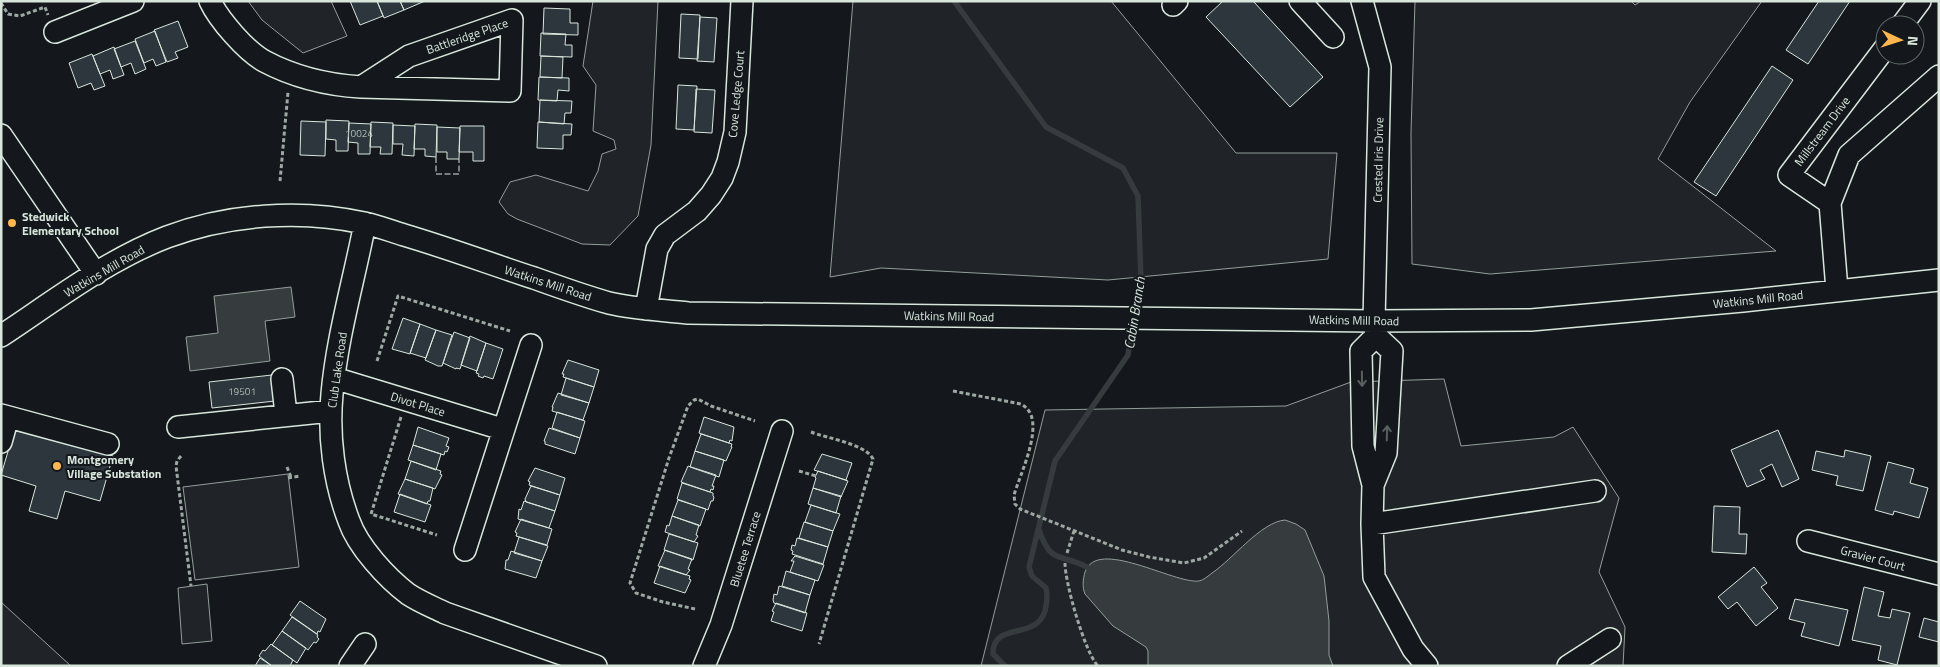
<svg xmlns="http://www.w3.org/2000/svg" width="1940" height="667" font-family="'Titillium Web',sans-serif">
	<rect width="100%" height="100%" fill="#14181c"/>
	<!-- green -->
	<path fill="#202428" stroke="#939e99" d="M 248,1 L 331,1 L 347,36 L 303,53 L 262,20 Z
		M 593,1 L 658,1 L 651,145 L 638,216 L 610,245 L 582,244 L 517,219 L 508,214 L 499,202 L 510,182 L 536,175 L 588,191 L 598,171 L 602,154 L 616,149 L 614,140 L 593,131 L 596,85 L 583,66 Z
		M 853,1 L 1111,1 L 1236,153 L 1337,153 L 1328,259 L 1108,280 L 881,268 L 830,277 Z
		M 1415,1 L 1631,1 L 1635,5 L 1641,1 L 1762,1 L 1690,102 L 1658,159 L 1776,251 L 1490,274 L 1412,264 L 1411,133 Z
		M 1444,379 L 1461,446 L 1554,437 L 1573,427 L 1619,498 L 1599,572 L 1625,627 L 1623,666 L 981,666 L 1045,410 L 1286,406 L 1351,382 Z
		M 288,474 L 299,567 L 195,580 L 183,487 Z
		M 207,584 L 212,641 L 182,644 L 178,588 Z
		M 1,602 L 71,666 L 1,666 Z"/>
	<!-- water -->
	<path fill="#363b3e" stroke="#939e99" d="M 291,287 L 295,317 L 265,321 L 270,361 L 190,371 L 186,337 L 218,333 L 214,296 Z
		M 1285,520 L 1296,524 L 1305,530 L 1324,576 L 1329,621 L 1329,655 L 1333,666 L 1148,666 L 1148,651 L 1146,647 L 1113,626 L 1085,594 C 1082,587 1083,579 1085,572 C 1097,537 1174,584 1199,581 C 1204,580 1208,576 1212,573 C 1233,559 1261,522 1285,520 Z"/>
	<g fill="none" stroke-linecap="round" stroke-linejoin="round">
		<!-- stream -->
		<path stroke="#363b3e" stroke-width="5.5" d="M 954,1 L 1046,127 L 1123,168 L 1138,196 L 1141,280 L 1135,314
			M 1039,530 C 1051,565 1060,553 1087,567
			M 1005,666 L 993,654 C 992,621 1036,641 1045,611 C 1047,603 1048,596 1046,588 L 1032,576 L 1029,567 L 1055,461 L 1128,355 L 1133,323"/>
	</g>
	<!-- building -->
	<path fill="#2c363c" stroke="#d8e6dc" d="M 350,1 L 377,1 L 383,16 L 360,25 Z
		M 377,1 L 400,1 L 404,10 L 384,18 Z
		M 400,1 L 425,1 L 404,10 Z
		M 1223,1 L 1253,1 L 1323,77 L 1290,107 L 1206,17 Z
		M 1819,1 L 1850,1 L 1808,64 L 1786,50 Z
		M 544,8 L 570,9 L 570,23 L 578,23 L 578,35 L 543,34 Z
		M 681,14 L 700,15 L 698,59 L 679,58 Z
		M 700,17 L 717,18 L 714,62 L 697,61 Z
		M 178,21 L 188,47 L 175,52 L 178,58 L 167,62 L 154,30 Z
		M 155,31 L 166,62 L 156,66 L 153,59 L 144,63 L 135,39 Z
		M 541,33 L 566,34 L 565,45 L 572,45 L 572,57 L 540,56 Z
		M 135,41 L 146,69 L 135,74 L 131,63 L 121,67 L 114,49 Z
		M 114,47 L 124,75 L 113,79 L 110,70 L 100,74 L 93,56 Z
		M 92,54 L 105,86 L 94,90 L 91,83 L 78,88 L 69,63 Z
		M 541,56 L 563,57 L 562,78 L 540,77 Z
		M 1772,66 L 1793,80 L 1716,196 L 1694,182 Z
		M 539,77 L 569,78 L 569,91 L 558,90 L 557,101 L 538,100 Z
		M 678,85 L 697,86 L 694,130 L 676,129 Z
		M 696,89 L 715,90 L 712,133 L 694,132 Z
		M 540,100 L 572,101 L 571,113 L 565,113 L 564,124 L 539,122 Z
		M 326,120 L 349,121 L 348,151 L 336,151 L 336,140 L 326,139 Z
		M 301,121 L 326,122 L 325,156 L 300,155 Z
		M 371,122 L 393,123 L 392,154 L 380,154 L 381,147 L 370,147 Z
		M 538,122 L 572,124 L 571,135 L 563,135 L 563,149 L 537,148 Z
		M 349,123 L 371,124 L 370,154 L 358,154 L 358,143 L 348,142 Z
		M 415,124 L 437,125 L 436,157 L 425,156 L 425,149 L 414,149 Z
		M 393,125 L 415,126 L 414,156 L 402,155 L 403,144 L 393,144 Z
		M 460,126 L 484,126 L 484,161 L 473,161 L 473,152 L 459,152 Z
		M 437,127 L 460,128 L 459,159 L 447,159 L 447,152 L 437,152 Z
		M 403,318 L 420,324 L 410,354 L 392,349 Z
		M 420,324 L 436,330 L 426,358 L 410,353 Z
		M 436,330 L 452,335 L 443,363 L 442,366 L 438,366 L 425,360 Z
		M 454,332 L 470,338 L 460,369 L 456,368 L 456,369 L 443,363 Z
		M 470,336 L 486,343 L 477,371 L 461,365 Z
		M 486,343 L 503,349 L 493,379 L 484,376 L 483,378 L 478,376 L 479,374 L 476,373 Z
		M 568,360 L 599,370 L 594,387 L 563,377 L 564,374 L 562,374 Z
		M 272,375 L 275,401 L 212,408 L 209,382 Z
		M 566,378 L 594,387 L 589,403 L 561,395 Z
		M 558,393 L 589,403 L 583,420 L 552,411 L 553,407 L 552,407 Z
		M 557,412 L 585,421 L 580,438 L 552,428 Z
		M 704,417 L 734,427 L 732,441 L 730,440 L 729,443 L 699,433 Z
		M 418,427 L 449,438 L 446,446 L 449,447 L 447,452 L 445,451 L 444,455 L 413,445 Z
		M 15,428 L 113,456 L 100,501 L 65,491 L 57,519 L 29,511 L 36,486 L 1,475 Z
		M 549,428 L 580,438 L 575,454 L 545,444 L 545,441 L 544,441 Z
		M 1778,430 L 1799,479 L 1782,487 L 1772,464 L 1760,470 L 1765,479 L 1747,487 L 1731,450 Z
		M 701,434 L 732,444 L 731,447 L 732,447 L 726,461 L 695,451 Z
		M 413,445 L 441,454 L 436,470 L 408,460 Z
		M 1845,450 L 1871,456 L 1863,491 L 1836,485 L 1838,476 L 1812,470 L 1816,451 L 1844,457 Z
		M 695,451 L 724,460 L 719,477 L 690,467 Z
		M 822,454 L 852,463 L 846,480 L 814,470 Z
		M 411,461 L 441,471 L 440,474 L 442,475 L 435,489 L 405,479 Z
		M 1888,462 L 1914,469 L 1910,483 L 1928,488 L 1919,518 L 1894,511 L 1893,515 L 1875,510 Z
		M 688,466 L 716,475 L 712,486 L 714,486 L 713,490 L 711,489 L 710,492 L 681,482 Z
		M 535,468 L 565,478 L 560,495 L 529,485 L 530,482 L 528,481 Z
		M 818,471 L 848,481 L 841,497 L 813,488 L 816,478 L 815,477 Z
		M 405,479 L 433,488 L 430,501 L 428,501 L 427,504 L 398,494 Z
		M 682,483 L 713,493 L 713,496 L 714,497 L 713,501 L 711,501 L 708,510 L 677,499 Z
		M 531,486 L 560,495 L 555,511 L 526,502 L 525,499 Z
		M 813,488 L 841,496 L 836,513 L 808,504 Z
		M 400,494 L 431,505 L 425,522 L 394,512 Z
		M 678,500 L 706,509 L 700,526 L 672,516 Z
		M 524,501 L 555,511 L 549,528 L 518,519 L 519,509 L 521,510 Z
		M 811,505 L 840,514 L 833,531 L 805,522 Z
		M 1714,506 L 1740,507 L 1739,534 L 1747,534 L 1746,554 L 1712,552 Z
		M 672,516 L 699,525 L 696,535 L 698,536 L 694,542 L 665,532 L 667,525 L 669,526 Z
		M 521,519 L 552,529 L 547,545 L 516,536 L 517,533 L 515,532 Z
		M 804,522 L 833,531 L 828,547 L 799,538 Z
		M 669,534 L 698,543 L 693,560 L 664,550 Z
		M 519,537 L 548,546 L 542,561 L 514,553 Z
		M 797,538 L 828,547 L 823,564 L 792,554 L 793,551 L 791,550 L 792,545 L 795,546 Z
		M 665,550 L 692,559 L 688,569 L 690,570 L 686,575 L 658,566 Z
		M 511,551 L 542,561 L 536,578 L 505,569 L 506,560 L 508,560 Z
		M 795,556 L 824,565 L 818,581 L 790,572 L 794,561 L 791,561 Z
		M 660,566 L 690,576 L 689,579 L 691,580 L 685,593 L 654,583 Z
		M 1754,567 L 1767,583 L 1761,587 L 1778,608 L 1756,626 L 1737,602 L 1728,609 L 1718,597 Z
		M 786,571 L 815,580 L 810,595 L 782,586 Z
		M 779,586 L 810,595 L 805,613 L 774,603 L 773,600 L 774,594 L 777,595 Z
		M 1864,587 L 1884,592 L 1878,616 L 1890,618 L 1892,609 L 1910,613 L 1897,665 L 1878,660 L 1881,646 L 1852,640 Z
		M 1795,599 L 1848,610 L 1839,646 L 1801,636 L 1805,623 L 1789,619 Z
		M 300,601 L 326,619 L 320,632 L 318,631 L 317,634 L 290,615 Z
		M 776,603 L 807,613 L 802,631 L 771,621 L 774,612 L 772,611 Z
		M 292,617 L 318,635 L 317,637 L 319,639 L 316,643 L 314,642 L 308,650 L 282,631 Z
		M 1924,618 L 1939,622 L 1939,642 L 1919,637 Z
		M 282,631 L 306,648 L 297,663 L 272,645 Z
		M 271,644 L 293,660 L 290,666 L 272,666 L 259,656 L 263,650 L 265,651 Z
		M 260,658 L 272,666 L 255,666 Z"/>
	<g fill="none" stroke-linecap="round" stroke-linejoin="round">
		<!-- minor casing -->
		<g stroke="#d8e6dc" stroke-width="24">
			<path id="minor" d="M 210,1 C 219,20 246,51 264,61 C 294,77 328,85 361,87 L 510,91 L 512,20 L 409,56 L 361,87
				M 1300,1 L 1333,37
				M 1362,1 L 1380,67 L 1374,321 L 1376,336 L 1392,351 L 1386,453 L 1373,485 L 1363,446 L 1361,351 L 1376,336
				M 1173,5 L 1177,1
				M 1902,25 L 1920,1
				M 55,32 L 133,1
				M 1,135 L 96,274
				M 1830,203 L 1789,175 L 1885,48
				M 365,223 C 354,280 337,337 332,394 C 328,436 334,482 349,521 C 358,547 387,578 408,594 C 420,602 433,607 445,613 L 596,666
				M 1837,290 L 1830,203 L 1849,155 L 1939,76
				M 646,309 L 657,249 L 665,235 L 697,211 L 711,195 L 722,178 L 728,162 L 735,132 L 742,1
				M 1,336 C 54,301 107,260 167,237 C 228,214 301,209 364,223 C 378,226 391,231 404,235 C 448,248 491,264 534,278 C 559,287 584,296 609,303 C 635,309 662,310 688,313 L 1374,321 L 1531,320 L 1743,301 L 1939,280
				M 334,378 L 502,429
				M 282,379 L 286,414
				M 1,415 L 108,444
				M 178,427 L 331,411
				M 1,442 L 8,417
				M 1373,485 L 1372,524 L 1374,577 L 1413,649 L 1427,666
				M 1372,524 L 1595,491
				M 1808,541 L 1939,574
				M 465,550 L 531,345
				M 350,666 L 365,644
				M 704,666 L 721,625 L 782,431
				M 1568,666 L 1610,639"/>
		</g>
		<!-- path -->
		<path stroke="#9da8a2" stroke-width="3" stroke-dasharray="4 2.5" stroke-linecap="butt" d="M 1,3 L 8,14 L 20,16 L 45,7 L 48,15
			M 280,181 L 288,92
			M 377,361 L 398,296 L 510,331
			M 953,391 L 1021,404 C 1026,407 1029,410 1031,415 C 1039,436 1020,475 1014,495 L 1015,504 L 1020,509 L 1122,550 L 1149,557 L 1184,563 L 1204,558 L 1242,531
			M 401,417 L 371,514 L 437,535
			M 811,432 C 826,438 866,444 873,459 L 819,644
			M 181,456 L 177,461 L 176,466 L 191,586
			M 287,467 L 291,477
			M 799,471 L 816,476
			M 288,478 L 300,476
			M 1067,553 L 1074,531
			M 1065,563 C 1065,583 1085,653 1098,666
			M 695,609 L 663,602 L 636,593 L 630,583 L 669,458 L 688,406 L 694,400 L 698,399 L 711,406 L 755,421"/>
		<!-- minor -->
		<use href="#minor" stroke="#14181c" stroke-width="21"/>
		<!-- fence -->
		<path stroke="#d8e6dc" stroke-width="1" stroke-dasharray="6 2.5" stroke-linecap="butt" d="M 436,157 L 436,174 L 459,174 L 459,159"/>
	</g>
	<!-- one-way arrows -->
	<defs><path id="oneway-shaft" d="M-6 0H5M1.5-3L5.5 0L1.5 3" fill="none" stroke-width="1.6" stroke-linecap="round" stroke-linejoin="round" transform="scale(1.25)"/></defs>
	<g stroke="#59605f">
		<use href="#oneway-shaft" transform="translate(1362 379) rotate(89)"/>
		<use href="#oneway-shaft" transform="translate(1387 433) rotate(-88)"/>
	</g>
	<!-- markers -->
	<g fill="#ffb74d" stroke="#14181c" stroke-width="2">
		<circle cx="12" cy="223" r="5"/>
		<circle cx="57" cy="466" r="5"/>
	</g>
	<g text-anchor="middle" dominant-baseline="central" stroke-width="4" stroke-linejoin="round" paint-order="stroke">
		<!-- number labels -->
		<g font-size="10" fill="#adbab4">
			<text x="359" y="133">10024</text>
			<text x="242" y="391">19501</text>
		</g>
		<!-- street labels -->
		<g font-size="12" fill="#d8e6dc" stroke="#14181c">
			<text transform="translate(467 36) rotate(-19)">Battleridge Place</text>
			<text transform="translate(736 94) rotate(-85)">Cove Ledge Court</text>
			<text transform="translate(1822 131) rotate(-53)">Millstream Drive</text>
			<text transform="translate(1378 160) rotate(-89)">Crested Iris Drive</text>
			<text transform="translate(104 271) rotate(-30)">Watkins Mill Road</text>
			<text transform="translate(548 283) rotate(18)">Watkins Mill Road</text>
			<text transform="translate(1758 299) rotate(-6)">Watkins Mill Road</text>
			<text transform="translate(949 316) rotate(1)">Watkins Mill Road</text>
			<text transform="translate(1354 320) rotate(1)">Watkins Mill Road</text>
			<text transform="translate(337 370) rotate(-82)">Club Lake Road</text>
			<text transform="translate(418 404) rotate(17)">Divot Place</text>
			<text transform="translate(745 549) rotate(-73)">Bluetee Terrace</text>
			<text transform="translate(1873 558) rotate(15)">Gravier Court</text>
		</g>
		<!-- poi labels -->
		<g font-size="12" font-weight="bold" fill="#d8e6dc" stroke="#14181c" text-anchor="start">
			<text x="22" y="216">Stedwick<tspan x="22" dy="14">Elementary School</tspan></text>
			<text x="67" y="459">Montgomery<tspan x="67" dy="14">Village Substation</tspan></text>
		</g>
		<!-- water labels -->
		<g font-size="14" font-style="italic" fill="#d8e6dc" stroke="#14181c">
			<text transform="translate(1134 313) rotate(-81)">Cabin Branch</text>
		</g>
	</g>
	<!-- border -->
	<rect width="1940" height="667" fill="none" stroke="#d8e6dc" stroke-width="5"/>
	<!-- north arrow -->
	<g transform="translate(1900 40) rotate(94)"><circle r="24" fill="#14181c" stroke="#626a69"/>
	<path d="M0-4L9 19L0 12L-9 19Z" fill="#ffb74d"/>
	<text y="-8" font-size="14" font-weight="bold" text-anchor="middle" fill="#d8e6dc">N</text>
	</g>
</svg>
